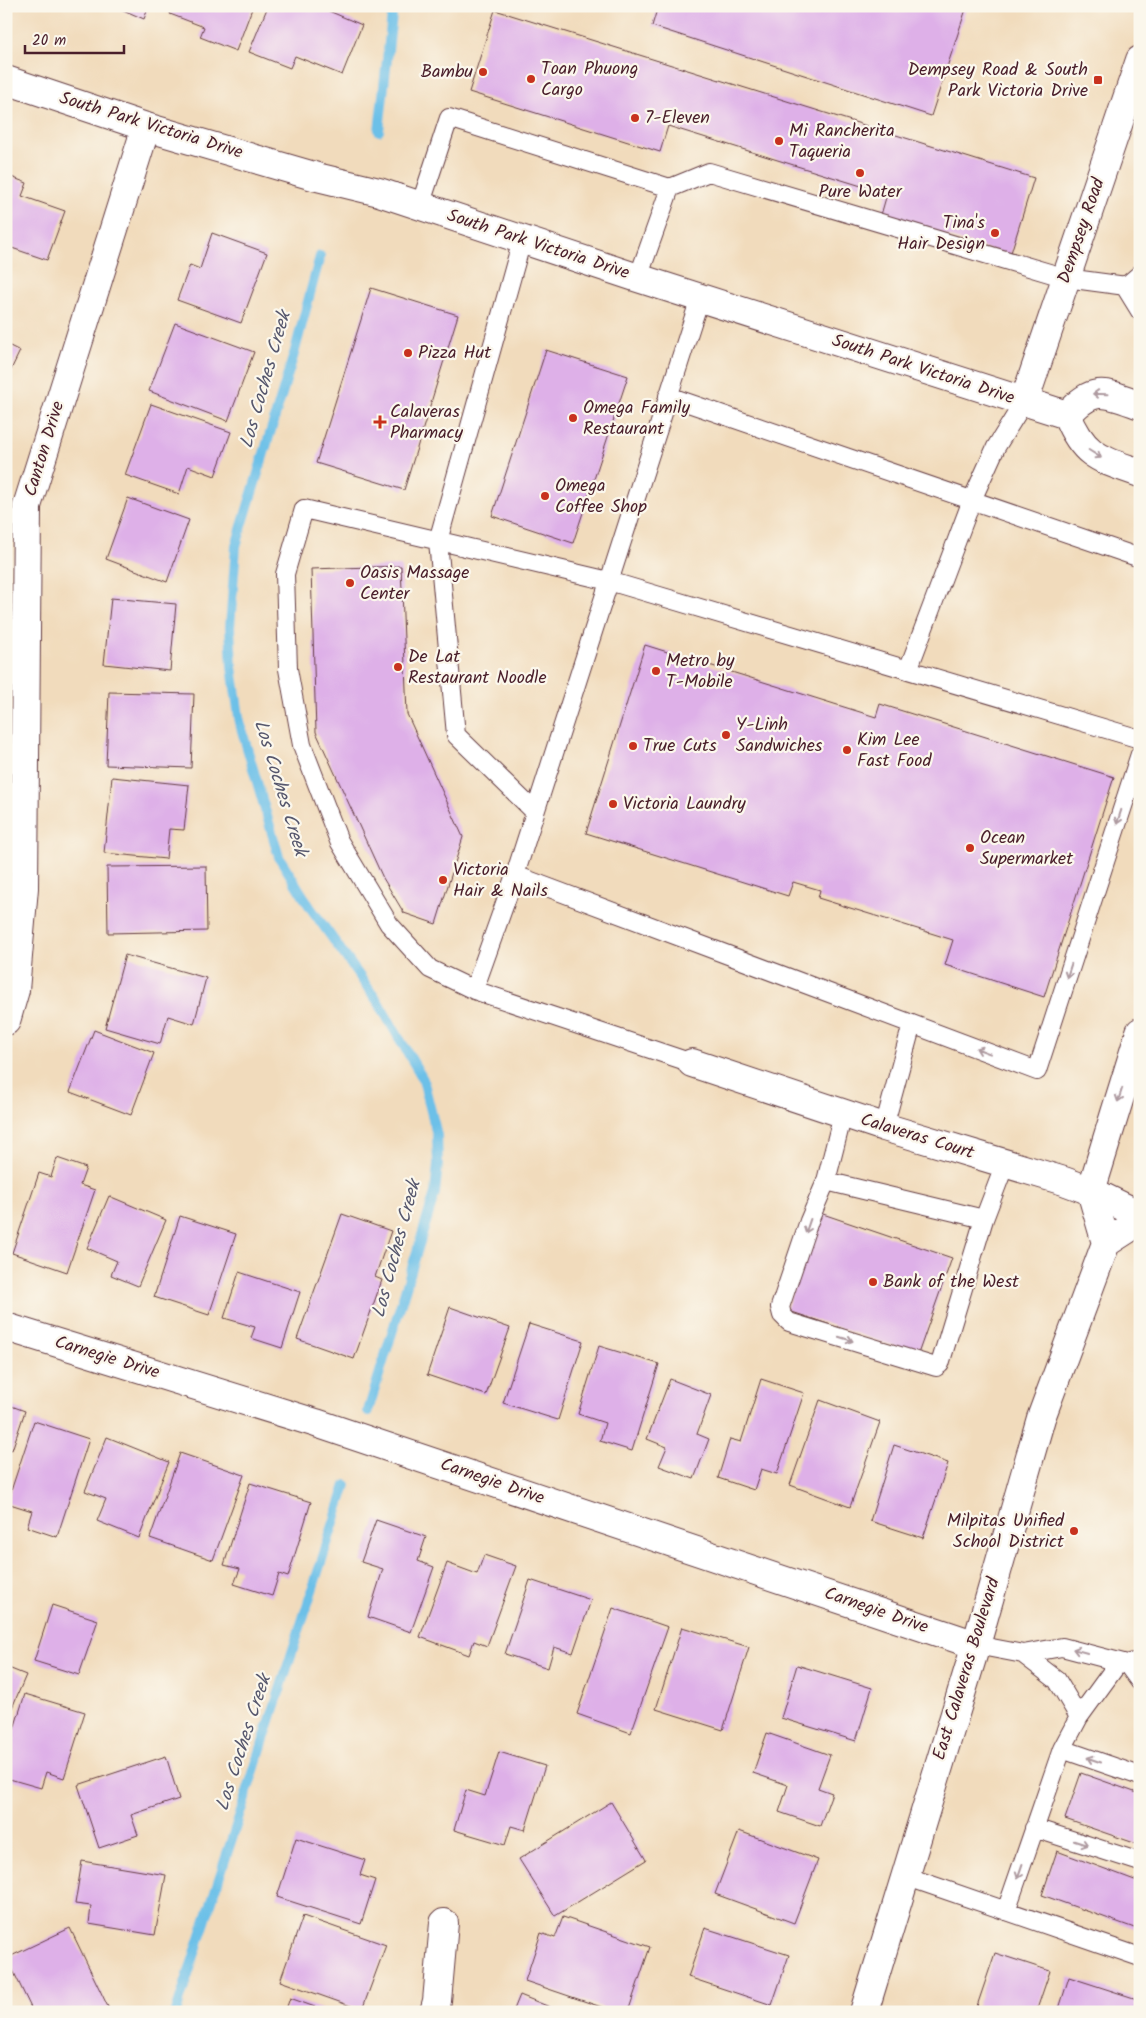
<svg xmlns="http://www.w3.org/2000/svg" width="1146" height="2018" font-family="Kalam,sans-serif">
	<rect width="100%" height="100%" fill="#fbf7ec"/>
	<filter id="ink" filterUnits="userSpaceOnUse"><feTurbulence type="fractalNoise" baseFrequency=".02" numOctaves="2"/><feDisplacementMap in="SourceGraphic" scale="10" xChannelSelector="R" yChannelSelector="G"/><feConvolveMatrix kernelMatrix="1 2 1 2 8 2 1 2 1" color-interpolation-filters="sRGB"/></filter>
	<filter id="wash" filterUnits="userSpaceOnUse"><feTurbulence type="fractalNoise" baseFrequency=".0096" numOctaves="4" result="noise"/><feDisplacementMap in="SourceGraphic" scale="20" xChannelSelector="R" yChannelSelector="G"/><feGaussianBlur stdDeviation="1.12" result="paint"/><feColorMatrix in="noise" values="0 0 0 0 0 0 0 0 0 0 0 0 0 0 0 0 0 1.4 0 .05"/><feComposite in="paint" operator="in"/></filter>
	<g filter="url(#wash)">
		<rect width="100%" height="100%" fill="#f1dbbc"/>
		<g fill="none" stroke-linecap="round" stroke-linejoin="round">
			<!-- stream -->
			<path stroke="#6cc0e8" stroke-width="10" d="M 379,131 L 393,6
				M 320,256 L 294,354 L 236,546 L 230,627 L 232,667 L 240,724 L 279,857 L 310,907 L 378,1002 L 423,1079 L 437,1135 L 438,1164 L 435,1193 L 368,1411
				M 176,2012 L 346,1485"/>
		</g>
		<g id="blocks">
			<!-- building -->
			<path fill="#deb0e8" d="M 114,6 L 149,6 L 144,19 Z
				M 173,6 L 253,6 L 236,51 L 200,37 L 204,27 L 170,14 Z
				M 268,6 L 317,6 L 362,25 L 342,75 L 295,56 L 290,68 L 249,52 Z
				M 658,6 L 967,6 L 931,116 L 652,26 Z
				M 495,10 L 1034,178 L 1010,256 L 881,215 L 887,194 L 668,126 L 660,152 L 469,92 Z
				M 6,175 L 27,183 L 22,196 L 65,211 L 47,260 L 6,246 Z
				M 212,233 L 267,253 L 241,323 L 177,300 L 190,265 L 200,269 Z
				M 371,288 L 458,315 L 404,490 L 316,463 Z
				M 175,323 L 254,352 L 228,421 L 149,391 Z
				M 6,344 L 20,351 L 6,380 Z
				M 546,350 L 628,376 L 573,543 L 492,516 Z
				M 151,404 L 231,432 L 215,476 L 188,466 L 179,494 L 125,475 Z
				M 128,498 L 189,520 L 167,582 L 106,559 Z
				M 401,566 L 407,714 L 463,837 L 436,924 L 404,913 L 383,878 L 316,732 L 311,569 Z
				M 111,598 L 176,604 L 170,671 L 104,664 Z
				M 645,645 L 876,717 L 880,704 L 1114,777 L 1044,997 L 945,965 L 953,940 L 818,898 L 820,890 L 793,882 L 788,896 L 586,833 Z
				M 109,692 L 194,694 L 191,768 L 106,765 Z
				M 112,777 L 189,785 L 184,830 L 169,829 L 166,859 L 104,853 Z
				M 206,866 L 207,931 L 108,933 L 107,867 Z
				M 125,955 L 206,978 L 194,1024 L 168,1016 L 160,1044 L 105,1028 Z
				M 94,1030 L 154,1053 L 131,1115 L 70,1092 Z
				M 57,1158 L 86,1168 L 80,1185 L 95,1190 L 67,1272 L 12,1253 L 39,1173 L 51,1177 Z
				M 109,1196 L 166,1220 L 138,1286 L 111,1275 L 117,1261 L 87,1248 Z
				M 820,1213 L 952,1258 L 918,1354 L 786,1310 Z
				M 342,1214 L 391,1231 L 375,1277 L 382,1280 L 354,1359 L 297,1339 Z
				M 180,1216 L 236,1234 L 209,1315 L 154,1297 Z
				M 239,1272 L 300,1292 L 282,1348 L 251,1338 L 255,1327 L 224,1318 Z
				M 450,1307 L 510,1328 L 486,1395 L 427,1375 Z
				M 529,1324 L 583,1341 L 558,1420 L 503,1403 Z
				M 599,1346 L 659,1364 L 632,1451 L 600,1441 L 605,1423 L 578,1414 Z
				M 670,1379 L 711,1395 L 697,1434 L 709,1439 L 694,1479 L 659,1466 L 667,1447 L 647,1439 Z
				M 761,1379 L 804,1393 L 777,1474 L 761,1469 L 754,1490 L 718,1478 L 730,1439 L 741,1442 Z
				M 820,1400 L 880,1422 L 850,1507 L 790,1485 Z
				M 6,1404 L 25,1411 L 12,1450 L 6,1448 Z
				M 34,1421 L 89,1439 L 57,1537 L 27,1527 L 32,1511 L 7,1503 Z
				M 107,1437 L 169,1462 L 139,1538 L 97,1521 L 106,1499 L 85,1491 Z
				M 894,1445 L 948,1463 L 923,1538 L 870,1521 Z
				M 180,1453 L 244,1475 L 213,1560 L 150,1538 Z
				M 250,1483 L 311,1502 L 288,1577 L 279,1574 L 272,1596 L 234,1584 L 240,1569 L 224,1565 Z
				M 376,1520 L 426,1537 L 418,1561 L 434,1567 L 411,1632 L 368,1617 L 383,1569 L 361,1562 Z
				M 484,1555 L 516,1566 L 487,1646 L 474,1641 L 469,1655 L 420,1637 L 447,1563 L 477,1574 Z
				M 530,1580 L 591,1600 L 573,1653 L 554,1647 L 548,1668 L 505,1654 Z
				M 52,1605 L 98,1620 L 79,1675 L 34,1661 Z
				M 613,1608 L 668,1627 L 631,1733 L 577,1714 Z
				M 682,1627 L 749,1647 L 723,1730 L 656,1709 Z
				M 797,1665 L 872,1688 L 856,1741 L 781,1718 Z
				M 6,1667 L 26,1675 L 6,1722 Z
				M 25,1694 L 85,1712 L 64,1778 L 46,1772 L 41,1788 L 6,1778 L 6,1754 Z
				M 767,1733 L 830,1755 L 818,1788 L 832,1793 L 820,1826 L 779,1812 L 788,1785 L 753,1773 Z
				M 499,1752 L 545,1766 L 525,1830 L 511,1826 L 505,1845 L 454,1830 L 466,1790 L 485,1796 Z
				M 166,1756 L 179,1799 L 131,1815 L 138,1835 L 99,1848 L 78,1785 Z
				M 1081,1773 L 1140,1794 L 1140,1845 L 1065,1819 Z
				M 611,1802 L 646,1860 L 555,1916 L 519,1859 Z
				M 739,1831 L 818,1860 L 794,1923 L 715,1894 Z
				M 296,1838 L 365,1860 L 360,1875 L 375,1880 L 361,1924 L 277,1897 Z
				M 1057,1851 L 1140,1882 L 1140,1930 L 1042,1895 Z
				M 82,1861 L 166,1875 L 155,1935 L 89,1924 L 91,1906 L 75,1904 Z
				M 303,1916 L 386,1945 L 362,2010 L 280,1981 Z
				M 563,1917 L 650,1947 L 628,2012 L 616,2012 L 525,1981 L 541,1933 L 555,1938 Z
				M 70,1928 L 109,2009 L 104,2012 L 33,2012 L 7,1958 Z
				M 705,1928 L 789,1955 L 772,2005 L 688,1977 Z
				M 995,1953 L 1050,1971 L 1036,2012 L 975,2012 Z
				M 1069,1977 L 1140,2000 L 1140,2012 L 1058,2012 Z
				M 520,1995 L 562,2012 L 513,2012 Z
				M 290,1998 L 326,2011 L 326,2012 L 285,2012 Z"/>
		</g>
	</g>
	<g filter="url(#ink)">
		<use href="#blocks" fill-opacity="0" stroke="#633b41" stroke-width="1"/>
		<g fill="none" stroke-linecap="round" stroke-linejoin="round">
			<!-- lane casing -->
			<g stroke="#633b41" stroke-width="20">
				<path id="lane" d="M 420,206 L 449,118 L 670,188 L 709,172 L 1066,278 L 1126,286 L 1140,274
					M 522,240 L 438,541 L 456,735 L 535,812
					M 638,278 L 670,188
					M 1124,285 L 1140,311
					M 668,396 L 1140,558
					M 908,670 L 972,500 L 996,447 L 1024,402
					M 515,875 L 1037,1071 L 1140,754
					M 474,990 L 515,875 L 700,298
					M 692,1063 L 474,990 L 430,969 L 389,924 L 339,841 L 302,745 L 288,669 L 285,574 L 304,509 L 609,581 L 1140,739
					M 843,1114 L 826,1181 L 984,1219 L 1005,1164
					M 884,1127 L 912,1024
					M 826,1181 L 809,1221 L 780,1307 L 782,1315 L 789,1322 L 936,1367 L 940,1364 L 984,1219
					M 976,1645 L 1023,1654 L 1062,1647 L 1127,1664 L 1140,1660
					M 1023,1654 L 1057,1680 L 1079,1717
					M 1127,1664 L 1140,1682
					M 1062,1749 L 1079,1717 L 1119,1662
					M 1034,1828 L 1140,1862
					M 905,1876 L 1140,1957
					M 1006,1911 L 1062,1749 L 1140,1776"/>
			</g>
			<!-- street casing -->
			<g stroke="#633b41" stroke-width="30">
				<path id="street" d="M 6,1021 L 15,990 L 24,888 L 27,506 L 146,127
					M 692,1063 L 884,1127 L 1064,1181 L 1091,1191 L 1140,1215
					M 6,1327 L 316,1423 L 976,1645
					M 434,2012 L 437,2001 L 444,1923"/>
			</g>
			<!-- secondary casing -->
			<g stroke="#633b41" stroke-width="30">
				<path id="secondary" d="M 6,80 L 146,127 L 317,177 L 379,192 L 638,278 L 1067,415
					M 1024,402 L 1140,60
					M 1067,415 C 1084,457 1100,459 1140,473
					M 1067,415 C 1094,385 1105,392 1140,405
					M 1106,1243 L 1091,1191 L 1140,1032
					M 864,2012 L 976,1645 L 1041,1418 L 1106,1243 L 1140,1221"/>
			</g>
			<!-- lane -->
			<use href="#lane" stroke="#fff" stroke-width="18"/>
			<!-- street -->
			<use href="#street" stroke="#fff" stroke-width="28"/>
			<!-- secondary -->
			<use href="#secondary" stroke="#fff" stroke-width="28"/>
		</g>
		<!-- one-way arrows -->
		<defs><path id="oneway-shaft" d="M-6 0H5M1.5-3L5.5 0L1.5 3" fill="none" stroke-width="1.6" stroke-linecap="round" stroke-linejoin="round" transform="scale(1.25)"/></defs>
		<g stroke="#ae9aa0">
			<use href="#oneway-shaft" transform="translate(1100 394) rotate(-178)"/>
			<use href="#oneway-shaft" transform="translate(1095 454) rotate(32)"/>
			<use href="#oneway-shaft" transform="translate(1119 817) rotate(108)"/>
			<use href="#oneway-shaft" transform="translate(1069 971) rotate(108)"/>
			<use href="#oneway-shaft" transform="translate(983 1051) rotate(-159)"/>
			<use href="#oneway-shaft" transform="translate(1120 1095) rotate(108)"/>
			<use href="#oneway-shaft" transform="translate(808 1226) rotate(109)"/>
			<use href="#oneway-shaft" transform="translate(846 1339) rotate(17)"/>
			<use href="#oneway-shaft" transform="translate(1080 1651) rotate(-165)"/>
			<use href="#oneway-shaft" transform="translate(1094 1760) rotate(-161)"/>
			<use href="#oneway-shaft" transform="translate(1081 1843) rotate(18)"/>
			<use href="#oneway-shaft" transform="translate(1020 1871) rotate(109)"/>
		</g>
	</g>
	<!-- markers -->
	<g fill="#c8321e" stroke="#fbf7ec" stroke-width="2">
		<circle cx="483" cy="72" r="5"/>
		<circle cx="531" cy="79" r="5"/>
		<rect x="1093" y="75" width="10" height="10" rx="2.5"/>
		<circle cx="635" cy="118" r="5"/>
		<circle cx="779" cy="141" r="5"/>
		<circle cx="860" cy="173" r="5"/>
		<circle cx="995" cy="233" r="5"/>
		<circle cx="408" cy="353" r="5"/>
		<circle cx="573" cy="418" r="5"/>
		<path d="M377.5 414.5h5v5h5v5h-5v5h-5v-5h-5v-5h5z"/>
		<circle cx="545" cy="496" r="5"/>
		<circle cx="350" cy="583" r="5"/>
		<circle cx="398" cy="667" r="5"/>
		<circle cx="656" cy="671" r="5"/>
		<circle cx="726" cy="735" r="5"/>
		<circle cx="633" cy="746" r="5"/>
		<circle cx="847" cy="750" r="5"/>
		<circle cx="613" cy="804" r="5"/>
		<circle cx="970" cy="848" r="5"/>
		<circle cx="443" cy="880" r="5"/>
		<circle cx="873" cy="1282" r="5"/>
		<circle cx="1074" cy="1531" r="5"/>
	</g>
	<g text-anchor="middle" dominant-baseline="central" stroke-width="4.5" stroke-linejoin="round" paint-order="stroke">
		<!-- poi labels -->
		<g font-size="18" fill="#4a1f2b" stroke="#fbf7ec" text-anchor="start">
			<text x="541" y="69">Toan Phuong<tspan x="541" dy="21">Cargo</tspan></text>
			<text x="1088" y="70" text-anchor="end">Dempsey Road &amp; South<tspan x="1088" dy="21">Park Victoria Drive</tspan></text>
			<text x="473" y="72" text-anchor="end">Bambu</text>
			<text x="645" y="118">7-Eleven</text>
			<text x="789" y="131">Mi Rancherita<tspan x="789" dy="21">Taqueria</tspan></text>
			<text x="860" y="192" text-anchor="middle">Pure Water</text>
			<text x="985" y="223" text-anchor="end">Tina's<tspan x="985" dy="21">Hair Design</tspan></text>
			<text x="418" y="353">Pizza Hut</text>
			<text x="583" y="408">Omega Family<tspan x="583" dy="21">Restaurant</tspan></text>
			<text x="390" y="412">Calaveras<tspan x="390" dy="21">Pharmacy</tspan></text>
			<text x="555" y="486">Omega<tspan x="555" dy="21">Coffee Shop</tspan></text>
			<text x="360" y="573">Oasis Massage<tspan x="360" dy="21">Center</tspan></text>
			<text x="408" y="657">De Lat<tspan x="408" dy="21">Restaurant Noodle</tspan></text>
			<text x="666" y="661">Metro by<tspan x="666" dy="21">T-Mobile</tspan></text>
			<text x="736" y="725">Y-Linh<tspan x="736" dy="21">Sandwiches</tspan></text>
			<text x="857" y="740">Kim Lee<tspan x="857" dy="21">Fast Food</tspan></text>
			<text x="643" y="746">True Cuts</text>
			<text x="623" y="804">Victoria Laundry</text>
			<text x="980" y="838">Ocean<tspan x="980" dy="21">Supermarket</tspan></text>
			<text x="453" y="870">Victoria<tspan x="453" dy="21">Hair &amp; Nails</tspan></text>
			<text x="883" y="1282">Bank of the West</text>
			<text x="1064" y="1521" text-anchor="end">Milpitas Unified<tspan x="1064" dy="21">School District</tspan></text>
		</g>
		<!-- street labels -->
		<g font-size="18" fill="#4a1f2b" stroke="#fbf7ec">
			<text transform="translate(151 126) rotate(17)">South Park Victoria Drive</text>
			<text transform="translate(1082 231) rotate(-71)">Dempsey Road</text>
			<text transform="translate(538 245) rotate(18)">South Park Victoria Drive</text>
			<text transform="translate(923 370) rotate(18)">South Park Victoria Drive</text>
			<text transform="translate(45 449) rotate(-73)">Canton Drive</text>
			<text transform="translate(917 1137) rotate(17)">Calaveras Court</text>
			<text transform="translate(107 1358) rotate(17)">Carnegie Drive</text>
			<text transform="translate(492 1482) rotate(19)">Carnegie Drive</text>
			<text transform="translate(876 1611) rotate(19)">Carnegie Drive</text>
			<text transform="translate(967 1669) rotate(-73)">East Calaveras Boulevard</text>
		</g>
		<!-- water labels -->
		<g font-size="19" font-style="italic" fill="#56576d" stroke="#fbf7ec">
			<text transform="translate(266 380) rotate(-74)">Los Coches Creek</text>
			<text transform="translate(280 788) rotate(73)">Los Coches Creek</text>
			<text transform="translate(397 1249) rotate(-75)">Los Coches Creek</text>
			<text transform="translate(244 1743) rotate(-72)">Los Coches Creek</text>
		</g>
	</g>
	<!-- margin -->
	<rect width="1146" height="2018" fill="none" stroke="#fbf7ec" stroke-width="25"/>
	<!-- scale -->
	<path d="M25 45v8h99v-8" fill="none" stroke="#4a1f2b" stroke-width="2.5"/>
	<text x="32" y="45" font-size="15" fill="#4a1f2b" stroke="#fbf7ec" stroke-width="4" paint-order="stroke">20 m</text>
</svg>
